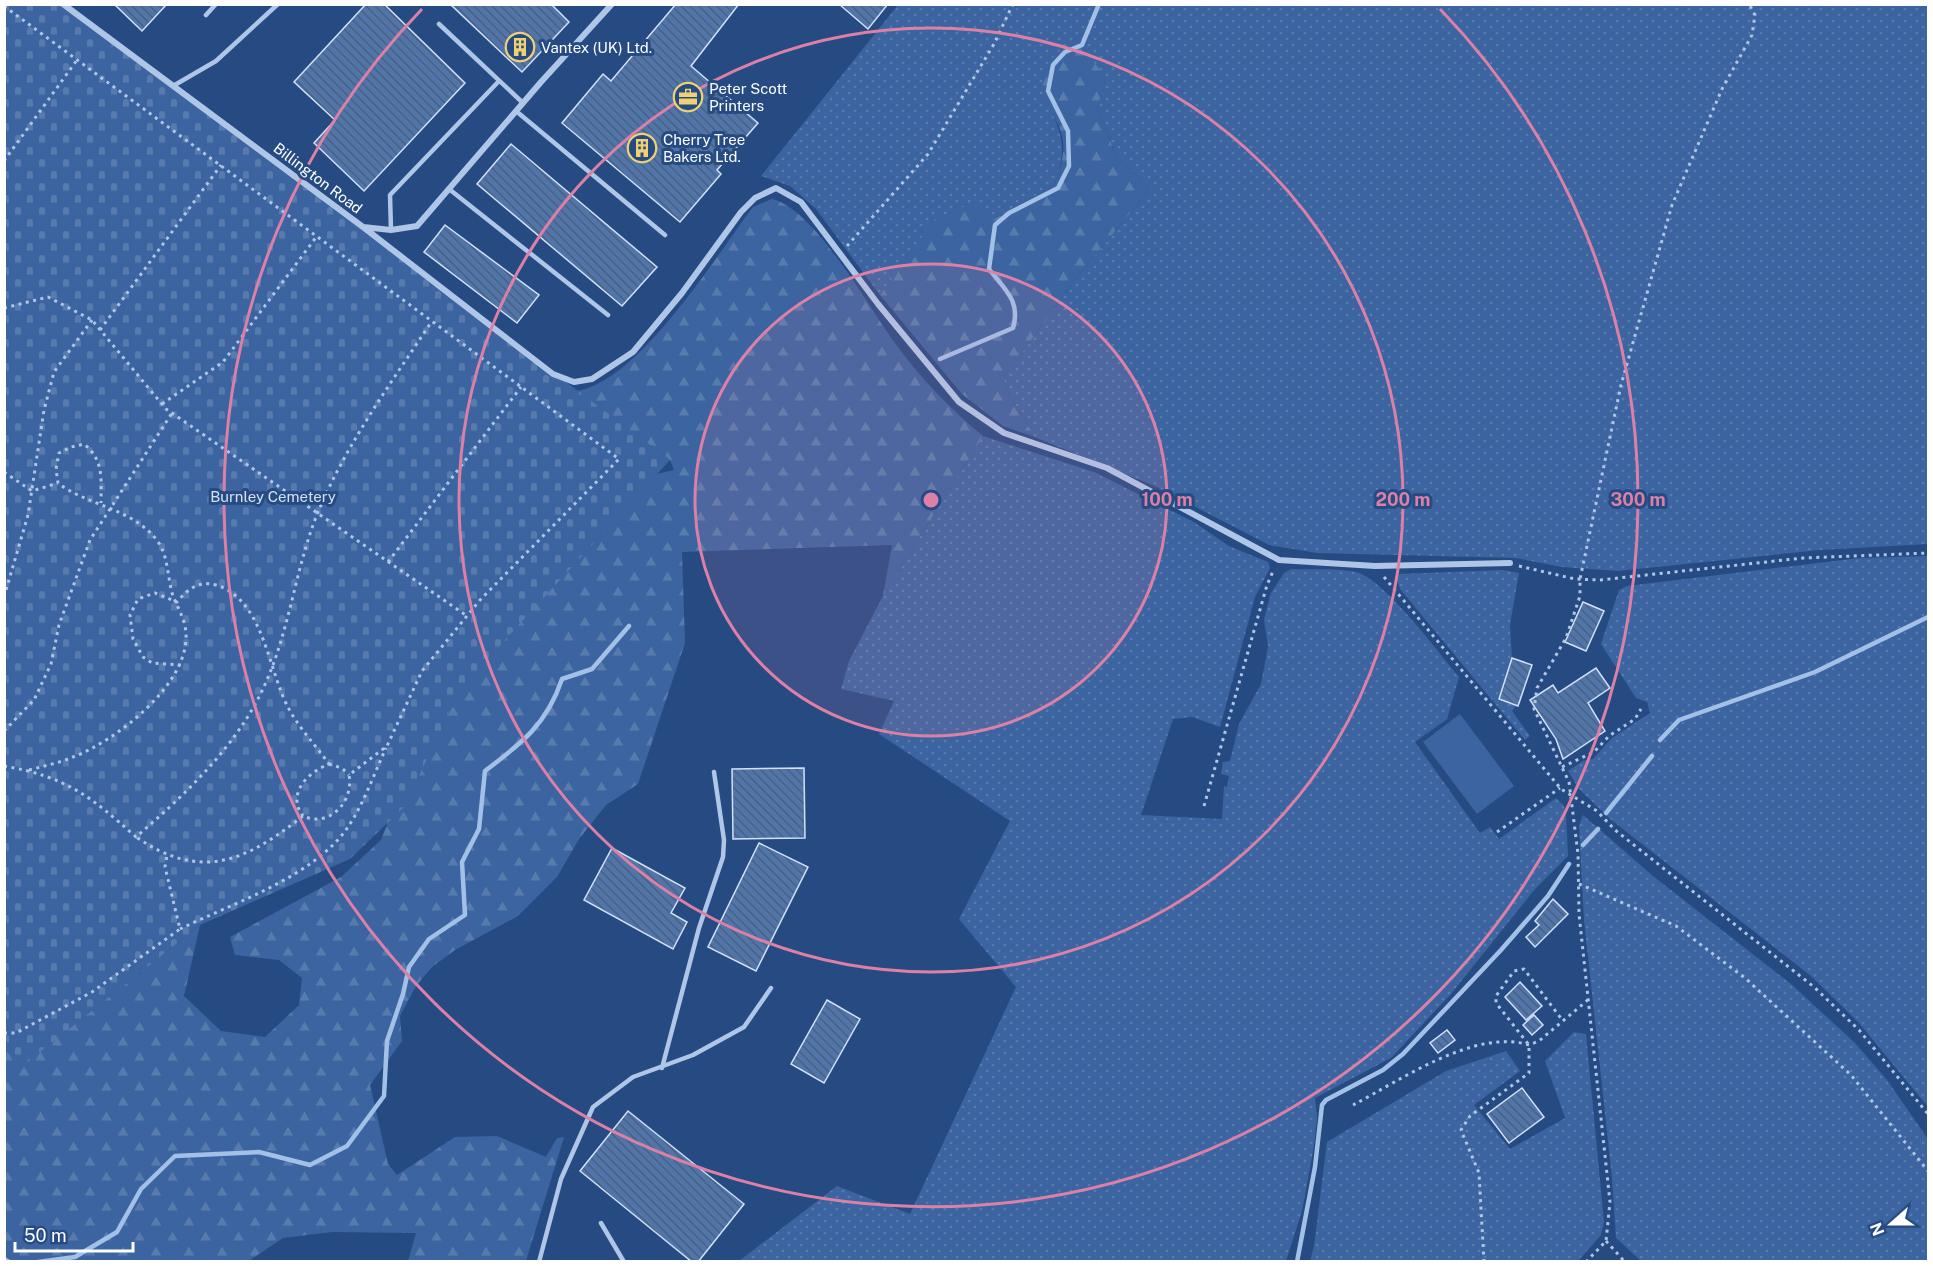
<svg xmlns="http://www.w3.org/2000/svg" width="1933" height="1266" font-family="'Public Sans',sans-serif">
	<defs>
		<pattern id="grass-dots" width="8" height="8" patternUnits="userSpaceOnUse" patternTransform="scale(1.5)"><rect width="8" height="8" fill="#3b64a0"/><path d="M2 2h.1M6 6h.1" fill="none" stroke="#587bae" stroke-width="1.8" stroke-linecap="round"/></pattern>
		<pattern id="forest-firs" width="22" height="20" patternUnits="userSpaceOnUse" patternTransform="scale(1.5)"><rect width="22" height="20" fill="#3b64a0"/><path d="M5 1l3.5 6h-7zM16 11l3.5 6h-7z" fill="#587bae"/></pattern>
		<pattern id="cemetery-stones" width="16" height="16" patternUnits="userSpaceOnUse" patternTransform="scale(1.5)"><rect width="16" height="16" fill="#3b64a0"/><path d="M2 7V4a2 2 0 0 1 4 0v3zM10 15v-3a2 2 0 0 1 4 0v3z" fill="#587bae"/></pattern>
		<pattern id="building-back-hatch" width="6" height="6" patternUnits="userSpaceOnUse" patternTransform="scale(1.5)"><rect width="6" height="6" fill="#4f75ab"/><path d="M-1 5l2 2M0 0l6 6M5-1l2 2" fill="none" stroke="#4e607c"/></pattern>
	</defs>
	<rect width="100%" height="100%" fill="#264b83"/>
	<!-- grass -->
	<path fill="url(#grass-dots)" d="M 898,5 L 1928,5 L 1928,544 L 1820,550 L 1618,571 L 1562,567 L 1515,558 L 1317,553 L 1269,545 L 1157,487 L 1032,436 C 1027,416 1004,395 1004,378 L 1073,282 L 1150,189 L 1115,154 L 1098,106 L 1106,78 L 1043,93 C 1060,131 1070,144 1054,185 L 991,221 L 935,220 L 880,295 L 816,209 L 790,186 L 761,176 Z
		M 983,436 L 1094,472 L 1194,522 L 1229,546 L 1268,562 L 1270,568 L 1255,597 L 1220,727 L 1192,717 L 1173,719 L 1141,815 L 1222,819 L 1224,786 L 1227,787 L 1229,776 L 1221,774 L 1223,762 L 1230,761 L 1239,724 L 1261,684 L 1268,647 L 1264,619 L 1271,593 L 1284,573 L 1291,569 C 1312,570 1335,568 1356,572 C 1383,578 1439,653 1459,677 L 1447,719 L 1415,742 L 1480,833 L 1490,827 L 1499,839 L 1556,798 L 1564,806 L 1566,815 L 1568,856 L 1535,889 L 1451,994 L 1391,1058 L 1315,1098 L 1317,1118 L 1314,1146 L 1302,1211 L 1286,1261 L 739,1261 L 837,1186 L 910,1214 L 1016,987 L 959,919 L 1010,821 L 879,734 L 894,701 L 841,689 L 849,661 L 883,596 Z
		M 1928,556 L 1928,1107 L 1859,1023 L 1811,976 L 1610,819 L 1579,789 L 1568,771 L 1583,761 L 1593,759 L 1612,738 L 1650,713 L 1647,702 L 1636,698 L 1601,644 L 1619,590 L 1627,586 L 1860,558 Z
		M 1503,570 L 1519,573 L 1510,625 L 1512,657 L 1498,700 L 1516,706 L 1512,711 L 1530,736 L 1525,740 L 1400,589 L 1396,577 L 1398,574 Z
		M 1583,815 L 1653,876 L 1791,984 L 1855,1043 L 1887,1080 L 1928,1139 L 1928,1261 L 1641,1261 L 1616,1238 L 1612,1178 L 1584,920 L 1579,826 Z
		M 1574,1032 L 1586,1034 L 1604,1222 L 1601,1235 L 1578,1261 L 1310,1261 L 1314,1246 L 1327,1142 L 1446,1071 L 1506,1051 L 1520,1071 L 1474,1105 L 1510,1149 L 1565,1118 L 1545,1061 Z"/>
	<!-- forest -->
	<path fill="url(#forest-firs)" d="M 1078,41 L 1106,78 L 1098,106 L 1115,154 L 1150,189 L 1073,282 L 1004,378 C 1004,395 1027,416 1032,436 L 1003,426 L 962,394 L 880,295 L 934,220 L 972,203 L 991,221 L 1054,185 C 1060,169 1066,153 1062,136 C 1059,121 1046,108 1043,93 C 1038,67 1056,50 1078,41 Z
		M 772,199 C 814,208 869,308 895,343 C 921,379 949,408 983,436 L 883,596 L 892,545 L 682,552 L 685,643 L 638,784 L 606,805 L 579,839 L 557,877 L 518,916 L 455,950 L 432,967 L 416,986 L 400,1016 L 402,1041 L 370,1085 L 388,1164 L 397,1175 L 455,1137 L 497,1136 L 546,1157 L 557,1138 L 564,1137 L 526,1261 L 408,1261 L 416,1233 L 332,1232 L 283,1238 L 249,1261 L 5,1261 L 4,1037 L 21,1066 L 200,925 L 184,996 L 221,1031 L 265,1037 L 299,1005 L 302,978 L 279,960 L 235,955 L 230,937 L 341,877 L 381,840 L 449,662 L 638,478 L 674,470 L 670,460 L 576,391 C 639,382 715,257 753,207 Z"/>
	<!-- cemetery -->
	<path fill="url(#cemetery-stones)" d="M 4,5 L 63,5 L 670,460 L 459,690 L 405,806 L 350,859 L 200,925 L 21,1067 L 4,1037 Z"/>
	<!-- pitch -->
	<path fill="#3b64a0" d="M 1460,714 L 1514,786 L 1477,814 L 1423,742 Z"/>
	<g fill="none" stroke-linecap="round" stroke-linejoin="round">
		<!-- stream -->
		<path stroke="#a3c1e7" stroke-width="4.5" d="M 940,359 L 1013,328 C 1021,301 1005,290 989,269 L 995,225 L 1009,213 L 1058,188 L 1069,166 L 1068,131 L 1048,91 L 1053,65 L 1065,52 L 1082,45 L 1099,4
			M 1660,740 L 1679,720 L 1815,672 L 1928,617
			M 1606,813 L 1652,756
			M 1583,845 L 1598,829
			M 4,1259 L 9,1262
			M 38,1262 L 75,1257 L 117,1232 L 141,1189 L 175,1156 L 259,1152 L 310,1165 L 347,1146 L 384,1096 L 387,1041 L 403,994 L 409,967 L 429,939 L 465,915 L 462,862 L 479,829 L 485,771 C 522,743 547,724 562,679 L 592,669 L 629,626
			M 1297,1262 L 1315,1167 L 1322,1105 L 1326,1100 L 1383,1070 L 1403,1054 L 1501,950 L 1548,896 L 1569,864"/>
	</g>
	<!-- building -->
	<path fill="url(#building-back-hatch)" stroke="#d2e1f6" stroke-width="1.5" d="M 114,4 L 167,4 L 142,31 Z
		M 366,4 L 384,4 L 465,83 L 364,191 L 314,143 L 335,120 L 294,82 Z
		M 450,4 L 551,4 L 569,22 L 522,72 Z
		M 676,4 L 739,4 L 691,66 L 758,123 L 717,170 L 721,174 L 680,222 L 562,123 L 603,74 L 611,81 Z
		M 839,4 L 888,4 L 868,29 Z
		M 511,144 L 657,267 L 622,306 L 477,184 Z
		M 445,225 L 539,295 L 517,323 L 424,252 Z
		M 1583,602 L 1604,611 L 1586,651 L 1565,642 Z
		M 1512,658 L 1532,665 L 1518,706 L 1499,699 Z
		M 1596,668 L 1610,688 L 1588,703 L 1605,731 L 1563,759 L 1556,739 L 1530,700 L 1553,685 L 1558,693 Z
		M 804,768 L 805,838 L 733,839 L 732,769 Z
		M 759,843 L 808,867 L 756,971 L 708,947 Z
		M 612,848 L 685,888 L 671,913 L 687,922 L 673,949 L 584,900 Z
		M 1553,899 L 1568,914 L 1535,947 L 1526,937 L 1539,925 L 1535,921 Z
		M 1520,982 L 1542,1006 L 1526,1020 L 1505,997 Z
		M 827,1000 L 860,1019 L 824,1083 L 791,1064 Z
		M 1534,1015 L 1543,1025 L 1532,1035 L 1523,1025 Z
		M 1447,1030 L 1455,1040 L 1438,1053 L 1430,1043 Z
		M 1522,1088 L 1544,1117 L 1509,1143 L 1487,1114 Z
		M 628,1111 L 744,1204 L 698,1262 L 692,1262 L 580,1171 Z"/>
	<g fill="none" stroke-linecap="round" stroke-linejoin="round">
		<!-- path -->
		<path stroke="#afc6e7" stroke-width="3" stroke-dasharray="3 4.5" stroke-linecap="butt" d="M 4,6 L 619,459 L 480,600 L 422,671 L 387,746 L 349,775 C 354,802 329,828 303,816 C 246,861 202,882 136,837
			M 4,161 L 77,60
			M 847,246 L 928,154 L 994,44 L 1013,4
			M 4,308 L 48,297 L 92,320 L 166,409 L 467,616
			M 100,330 L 221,165
			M 162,404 L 223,362 L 317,236
			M 4,472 L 32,491 L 58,483
			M 388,562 L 521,387
			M 1519,566 L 1575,579 L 1600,580 L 1803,558 L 1928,553
			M 1384,577 L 1561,789 L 1597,811 L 1615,830 L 1814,987 L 1859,1030 L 1928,1114
			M 4,597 L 28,515 L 44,410 L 54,372 L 92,320
			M 181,665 L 152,663 L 143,657 L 133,639 L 130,615 L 138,599 L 155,593 L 177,602 C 187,590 198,580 216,585 C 265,600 268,673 290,711 C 301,730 316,746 329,764 C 308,772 286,794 303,816
			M 4,731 L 34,700 L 51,664 L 59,625 L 90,540 L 172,413
			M 329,764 L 342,768 L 349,775
			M 4,766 C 67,777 90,796 136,837 C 186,794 240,743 266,682 C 290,628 296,566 318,512 C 347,443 391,383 432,321
			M 1562,767 L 1594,752 L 1609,736 L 1635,719 L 1641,709
			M 29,770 C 44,766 59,763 73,757 C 115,741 184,688 186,639 C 187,622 179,611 173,596 C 167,578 169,555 156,539 C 131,508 86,505 58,483 L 56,469 L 59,453 L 71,447 L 84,444 C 104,460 101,479 101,503
			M 1204,806 L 1267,585 L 1274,569
			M 1497,832 L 1560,788
			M 1579,884 L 1676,926 L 1745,978 L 1851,1075 L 1928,1171
			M 180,929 C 233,903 314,877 348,827 C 364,803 374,774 386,748
			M 4,1033 L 16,1033 L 92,992 L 180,929 L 165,867 L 167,855
			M 1353,1105 C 1401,1080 1475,1028 1529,1045 L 1539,1041 L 1589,999
			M 1606,1241 L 1625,1262
			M 1484,1262 L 1479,1173 L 1461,1130 L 1470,1116 L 1529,1073 L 1529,1045 L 1496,1003 L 1496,996 L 1514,971 L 1524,969 L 1563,1021
			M 1586,1262 L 1606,1241 L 1610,1202 L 1579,914 L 1578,854 L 1569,782 L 1534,709 L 1537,688 L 1566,638 L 1580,596 L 1580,579 L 1621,385 L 1672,205 L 1722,89 L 1752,35 L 1755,15 L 1749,4"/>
		<!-- lane -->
		<path stroke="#afc6e7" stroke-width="4.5" d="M 206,15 L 216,4
			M 439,24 L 523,103
			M 173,86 L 216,61 L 278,4
			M 516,111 L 665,235
			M 449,189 L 608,315
			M 391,230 L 390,195 L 499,81
			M 662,1068 L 699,928 L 723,857 L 724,840 L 714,772
			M 601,1223 L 624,1262
			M 539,1262 L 561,1179 L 593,1107 L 633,1077 L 693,1055 L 744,1027 L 771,988"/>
		<!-- street -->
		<path stroke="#afc6e7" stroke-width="6" d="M 63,4 L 363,227 L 553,374 L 574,382 L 592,379 L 633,352 L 682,293 L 741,212 L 755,198 L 776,188 L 801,202 L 878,304 L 959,402 L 1004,433 L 1107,468 L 1279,560 L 1375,566 L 1510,563
			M 363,227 L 391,230 L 417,226 L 541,82 L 612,4"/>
	</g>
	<!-- distance rings -->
	<circle cx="931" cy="500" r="236" fill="#dd80a5" fill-opacity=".12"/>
	<g fill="none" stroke="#dd80a5" stroke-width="3">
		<circle cx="931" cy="500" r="236"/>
		<circle cx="931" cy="500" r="472"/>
		<path d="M1440 9A707 707 0 1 1 422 9"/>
	</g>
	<!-- icons -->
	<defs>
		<g id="building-ring" transform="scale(1.5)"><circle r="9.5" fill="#264b83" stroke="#f0d074" stroke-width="1.5"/><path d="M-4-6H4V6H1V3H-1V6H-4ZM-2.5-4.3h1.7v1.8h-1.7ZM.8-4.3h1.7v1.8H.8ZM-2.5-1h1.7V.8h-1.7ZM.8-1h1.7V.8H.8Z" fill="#f0d074"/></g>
		<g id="office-ring" transform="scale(1.5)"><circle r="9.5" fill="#264b83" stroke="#f0d074" stroke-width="1.5"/><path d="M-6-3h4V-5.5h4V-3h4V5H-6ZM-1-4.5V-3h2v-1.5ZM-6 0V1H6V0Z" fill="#f0d074"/></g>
	</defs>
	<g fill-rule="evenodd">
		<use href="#building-ring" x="520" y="47"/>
		<use href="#office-ring" x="688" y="97"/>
		<use href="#building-ring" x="642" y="148"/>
	</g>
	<g text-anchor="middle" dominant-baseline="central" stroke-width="6" stroke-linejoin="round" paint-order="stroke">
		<!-- poi labels -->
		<g font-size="15" fill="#fff" stroke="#264b83" text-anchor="start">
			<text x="541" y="47">Vantex (UK) Ltd.</text>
			<text x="709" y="88">Peter Scott<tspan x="709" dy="17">Printers</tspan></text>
			<text x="663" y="139">Cherry Tree<tspan x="663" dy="17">Bakers Ltd.</tspan></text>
		</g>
		<!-- street labels -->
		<g font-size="15" fill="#fff" stroke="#264b83">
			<text transform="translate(318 178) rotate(37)">Billington Road</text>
		</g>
		<!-- park labels -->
		<g font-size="15" fill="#d2e1f6" stroke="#264b83">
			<text x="273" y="496">Burnley Cemetery</text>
		</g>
	</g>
	<circle cx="931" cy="500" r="9" fill="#dd80a5" stroke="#264b83" stroke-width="3"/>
	<g font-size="18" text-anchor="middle" font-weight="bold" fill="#dd80a5" stroke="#264b83" stroke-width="6" stroke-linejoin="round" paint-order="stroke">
		<text x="1167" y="506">100 m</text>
		<text x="1403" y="506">200 m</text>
		<text x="1638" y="506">300 m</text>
	</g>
	<!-- border -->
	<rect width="1933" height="1266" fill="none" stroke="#ffffff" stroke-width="12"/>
	<!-- north arrow -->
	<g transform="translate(1891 1224) rotate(249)" stroke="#264b83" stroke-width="4.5" paint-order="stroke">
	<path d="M0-4.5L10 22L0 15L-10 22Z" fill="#ffffff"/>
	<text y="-9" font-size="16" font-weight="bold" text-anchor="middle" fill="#ffffff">N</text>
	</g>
	<!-- scale -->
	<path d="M15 1242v9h118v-9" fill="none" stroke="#ffffff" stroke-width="3"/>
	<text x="24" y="1242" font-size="18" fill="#ffffff" stroke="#264b83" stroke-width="4.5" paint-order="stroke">50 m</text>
</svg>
